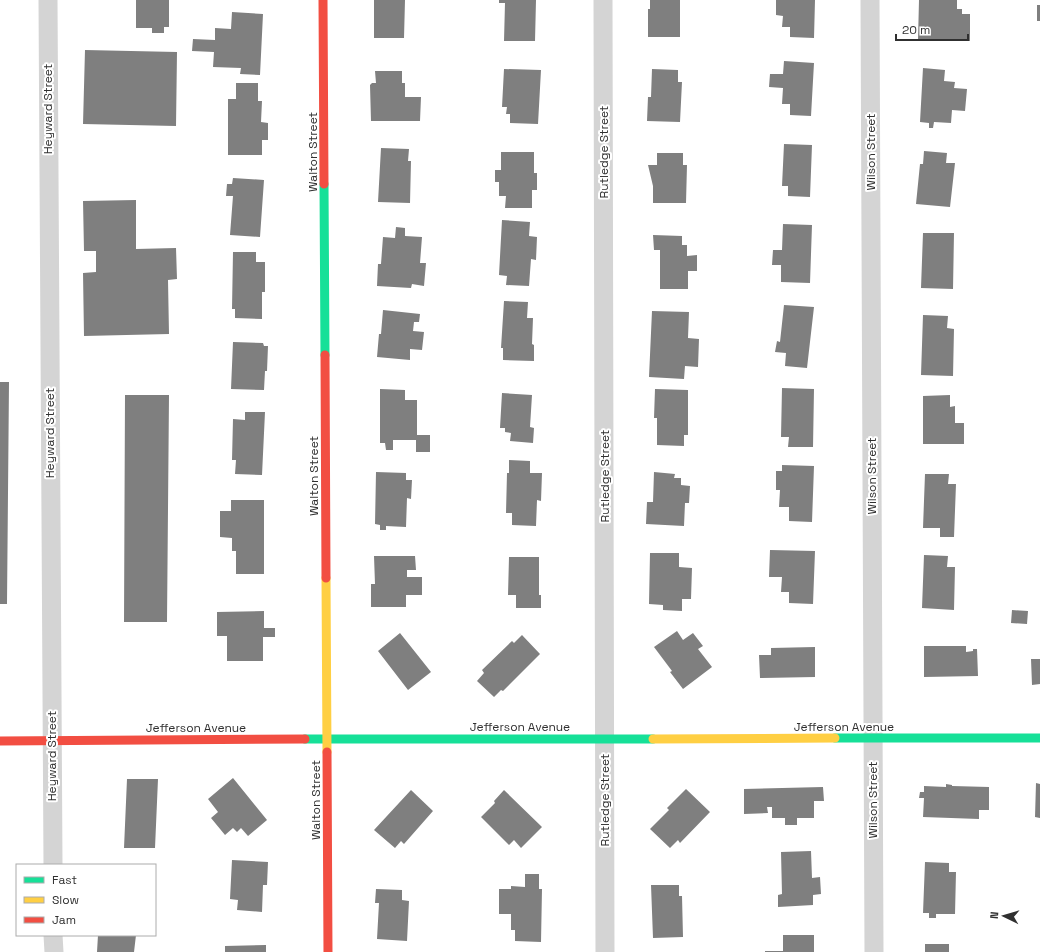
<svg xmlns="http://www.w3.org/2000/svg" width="1040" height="952" font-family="'Space Grotesk',sans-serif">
	<rect width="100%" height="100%" fill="#fff"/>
	<!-- building -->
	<path fill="#7f7f7f" d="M 136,0 L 169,0 L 169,27 L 164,27 L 164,33 L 152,33 L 152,28 L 136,28 Z
		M 374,0 L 405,0 L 404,38 L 374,38 Z
		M 499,0 L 536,0 L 535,41 L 504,41 L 505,3 L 499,3 Z
		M 650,0 L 680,0 L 680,37 L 648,37 L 648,9 L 650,9 Z
		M 776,0 L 815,0 L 814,38 L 790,37 L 790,27 L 782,27 L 783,16 L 776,15 Z
		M 919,0 L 957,0 L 957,9 L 962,9 L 962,14 L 970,14 L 970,41 L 918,40 Z
		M 1037,5 L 1040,5 L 1040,21 L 1037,21 Z
		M 232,12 L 263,14 L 260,75 L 240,74 L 241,68 L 213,67 L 214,52 L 192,51 L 193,39 L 215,40 L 215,28 L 231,29 Z
		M 85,50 L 177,52 L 176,126 L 83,124 Z
		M 784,61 L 814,63 L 811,116 L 790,115 L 790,104 L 782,104 L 783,88 L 769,87 L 770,74 L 783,74 Z
		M 923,68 L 945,70 L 944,81 L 955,82 L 954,88 L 967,89 L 965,111 L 952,110 L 951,123 L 934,122 L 933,128 L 929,128 L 929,123 L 920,122 Z
		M 504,69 L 541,70 L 538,124 L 510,123 L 510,114 L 506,114 L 507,107 L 502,107 Z
		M 652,69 L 678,70 L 678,82 L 682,82 L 680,122 L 647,121 L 648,97 L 651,97 Z
		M 375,71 L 402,71 L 402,83 L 405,83 L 405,97 L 421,97 L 420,121 L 371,121 L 370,85 L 372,83 L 376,83 Z
		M 236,83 L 258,83 L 258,101 L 262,101 L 261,122 L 268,123 L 268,140 L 262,140 L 262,155 L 228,155 L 228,99 L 236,99 Z
		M 784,144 L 812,145 L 810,197 L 788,196 L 788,186 L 782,186 Z
		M 381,148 L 409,149 L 408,161 L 411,161 L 410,203 L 378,202 Z
		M 924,151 L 947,153 L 946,163 L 955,163 L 950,207 L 916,204 L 920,164 L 923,164 Z
		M 501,152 L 534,152 L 534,173 L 537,173 L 537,190 L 532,190 L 532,208 L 505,208 L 506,196 L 499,196 L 499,182 L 495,182 L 495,170 L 501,170 Z
		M 657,153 L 683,153 L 683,165 L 687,165 L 686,203 L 653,203 L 653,186 L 648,165 L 657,165 Z
		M 233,178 L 264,180 L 260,237 L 230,235 L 233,196 L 226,196 L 227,184 L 232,184 Z
		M 136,200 L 136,249 L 176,248 L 177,279 L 168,280 L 169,334 L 84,336 L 83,273 L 96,272 L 96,251 L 84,251 L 83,201 Z
		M 502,220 L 530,222 L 529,236 L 537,237 L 536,260 L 531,259 L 529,286 L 506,285 L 507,276 L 499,275 Z
		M 783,224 L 812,225 L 810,283 L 781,282 L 781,265 L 772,265 L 773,250 L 782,250 Z
		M 396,227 L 405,228 L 405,236 L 422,237 L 420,263 L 426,263 L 424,286 L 412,284 L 411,288 L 377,286 L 378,264 L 381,264 L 383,237 L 395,238 Z
		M 923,233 L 954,233 L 953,289 L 921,288 Z
		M 653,235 L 682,236 L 682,245 L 687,245 L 687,256 L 697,255 L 697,271 L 688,271 L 688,289 L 660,289 L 660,250 L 654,250 Z
		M 233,252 L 256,252 L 256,262 L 265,262 L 265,292 L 262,292 L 262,319 L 235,318 L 235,309 L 232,309 Z
		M 504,301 L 528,302 L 527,318 L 533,318 L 532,344 L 534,345 L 534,361 L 503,360 L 503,348 L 501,348 Z
		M 784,305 L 814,307 L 807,368 L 785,366 L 786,353 L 775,352 L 777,341 L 780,342 Z
		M 383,310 L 420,314 L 419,322 L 414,322 L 413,331 L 424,332 L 422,350 L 410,349 L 410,360 L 377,357 L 379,334 L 381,334 Z
		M 652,311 L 689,312 L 688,338 L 699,339 L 698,367 L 685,366 L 684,379 L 649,377 Z
		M 923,315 L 948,316 L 947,328 L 954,329 L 953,376 L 921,375 Z
		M 233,342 L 263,343 L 264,346 L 268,346 L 267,371 L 265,371 L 264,390 L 231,389 Z
		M 0,382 L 9,382 L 7,604 L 0,604 Z
		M 782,388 L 814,389 L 813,447 L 788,447 L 789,437 L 781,437 Z
		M 380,389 L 405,390 L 405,400 L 417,400 L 417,435 L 430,435 L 430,452 L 416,452 L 416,440 L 393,440 L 393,450 L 386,450 L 385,443 L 380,443 Z
		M 655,389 L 688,390 L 688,435 L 684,435 L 684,446 L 657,445 L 657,418 L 654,418 Z
		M 502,393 L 532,395 L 530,427 L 534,428 L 533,443 L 510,441 L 511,433 L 505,432 L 505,428 L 500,428 Z
		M 125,395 L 169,395 L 167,622 L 124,622 Z
		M 950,395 L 950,407 L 955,406 L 955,423 L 964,423 L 964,444 L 923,444 L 923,396 Z
		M 245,412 L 265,412 L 262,475 L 235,474 L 236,460 L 232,460 L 233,419 L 245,420 Z
		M 509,460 L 530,461 L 530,473 L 542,473 L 541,501 L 537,500 L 536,526 L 512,525 L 512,513 L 506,513 L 507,473 L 509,473 Z
		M 782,465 L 814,466 L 812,522 L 789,521 L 789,507 L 779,507 L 780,490 L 776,490 L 776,471 L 782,471 Z
		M 376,472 L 406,473 L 406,480 L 412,480 L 411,499 L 407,498 L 406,527 L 386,526 L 386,530 L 380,530 L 380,525 L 375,524 Z
		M 654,472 L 675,474 L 674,478 L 681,478 L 681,485 L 690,486 L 689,503 L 685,503 L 684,526 L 646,524 L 647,502 L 653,502 Z
		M 925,474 L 949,474 L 948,484 L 956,484 L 954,537 L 940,537 L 940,528 L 923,528 Z
		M 231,500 L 264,500 L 264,574 L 236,574 L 236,551 L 232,551 L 232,538 L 220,537 L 220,511 L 231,511 Z
		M 770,550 L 815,551 L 813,604 L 789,603 L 789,592 L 781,592 L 782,577 L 769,577 Z
		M 650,553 L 679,553 L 679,567 L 692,568 L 691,599 L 682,599 L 682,611 L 663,610 L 663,605 L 649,604 Z
		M 924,555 L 948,556 L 947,567 L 955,567 L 954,610 L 922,608 Z
		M 374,556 L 415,556 L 416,570 L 407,570 L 407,577 L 422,577 L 422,595 L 406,595 L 406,607 L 371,607 L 371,584 L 375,584 Z
		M 509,557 L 539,557 L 539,595 L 541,595 L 541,608 L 516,608 L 516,595 L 508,595 Z
		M 1012,610 L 1028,611 L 1027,624 L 1011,623 Z
		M 264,611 L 264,628 L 275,628 L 275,637 L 263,637 L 263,661 L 227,661 L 227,636 L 217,636 L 217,612 Z
		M 677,631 L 683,640 L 693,633 L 703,646 L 698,649 L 712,667 L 683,689 L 670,672 L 672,671 L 654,647 Z
		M 400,633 L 431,672 L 408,690 L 378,651 Z
		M 522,635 L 540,654 L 503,691 L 501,690 L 494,697 L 477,681 L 484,673 L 482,670 L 512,641 L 514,643 Z
		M 924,646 L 966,646 L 966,652 L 973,651 L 973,649 L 977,649 L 978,676 L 924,677 Z
		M 815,647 L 815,677 L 760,678 L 759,655 L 771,655 L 771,648 Z
		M 1031,659 L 1040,659 L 1040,684 L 1032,685 Z
		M 233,778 L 267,820 L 248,836 L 241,828 L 237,832 L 233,828 L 225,835 L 211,818 L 218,812 L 208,799 Z
		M 127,779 L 158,779 L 155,848 L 124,848 Z
		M 1036,783 L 1040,784 L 1040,818 L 1035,817 Z
		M 946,784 L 952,785 L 952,786 L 989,787 L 989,810 L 979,810 L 979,819 L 923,817 L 924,798 L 919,798 L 920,792 L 924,792 L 924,786 L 946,787 Z
		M 823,787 L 824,801 L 814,801 L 814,818 L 797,818 L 797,825 L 785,825 L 785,818 L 772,818 L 772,807 L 767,807 L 768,813 L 744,814 L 744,789 Z
		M 686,789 L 710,812 L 680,843 L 678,840 L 670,848 L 650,829 L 669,810 L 667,808 Z
		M 411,790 L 433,811 L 404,844 L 401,841 L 395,848 L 374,830 Z
		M 504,790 L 542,827 L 521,848 L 514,840 L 509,845 L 481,817 L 495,803 L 494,801 Z
		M 811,851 L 812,878 L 820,877 L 821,894 L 813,895 L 813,905 L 778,907 L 778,895 L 782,894 L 781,852 Z
		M 232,860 L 268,862 L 267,885 L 263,885 L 262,912 L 237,910 L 238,900 L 230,899 Z
		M 925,862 L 949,863 L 949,872 L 956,872 L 955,914 L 936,914 L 936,918 L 929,918 L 929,913 L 923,913 Z
		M 525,874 L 539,874 L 539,889 L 542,889 L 541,942 L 515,941 L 515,930 L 511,930 L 511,914 L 499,914 L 499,889 L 511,889 L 511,886 L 525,887 Z
		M 651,885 L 679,885 L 679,896 L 682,896 L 683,937 L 653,938 Z
		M 376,889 L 402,890 L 402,900 L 409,901 L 407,941 L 377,939 L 379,903 L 375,903 Z
		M 98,935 L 136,935 L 134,952 L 97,952 Z
		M 783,935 L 814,935 L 814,952 L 765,952 L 765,951 L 783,951 Z
		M 925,944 L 949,944 L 949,952 L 925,952 Z
		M 266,945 L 266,952 L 225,952 L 225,946 Z"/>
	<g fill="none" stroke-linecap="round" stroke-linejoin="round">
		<!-- street -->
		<path stroke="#d4d4d4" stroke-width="19" d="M 48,0 L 53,865
			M 603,0 L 605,952
			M 870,0 L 874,952
			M 53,935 L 54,952"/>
		<!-- fast -->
		<path stroke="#16e098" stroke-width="9" d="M 324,184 L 325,355
			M 835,738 L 1040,738
			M 305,739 L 653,739"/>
		<!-- slow -->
		<path stroke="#ffcf43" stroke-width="9" d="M 326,578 L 327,752
			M 653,739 L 835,738"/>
		<!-- jam -->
		<path stroke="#f24e42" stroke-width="9" d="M 323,0 L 324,184
			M 325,355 L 326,578
			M 0,741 L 305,739
			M 327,752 L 328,952"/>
	</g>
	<g text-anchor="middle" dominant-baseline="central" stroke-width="4" stroke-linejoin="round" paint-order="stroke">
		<!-- street labels -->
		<g font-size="12" fill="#303030" stroke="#fff">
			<text transform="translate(48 109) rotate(-90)">Heyward Street</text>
			<text transform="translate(313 152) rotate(-90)">Walton Street</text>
			<text transform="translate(604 152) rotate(-90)">Rutledge Street</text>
			<text transform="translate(871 152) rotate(-90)">Wilson Street</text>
			<text transform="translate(50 433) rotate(-90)">Heyward Street</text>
			<text transform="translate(314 476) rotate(-90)">Walton Street</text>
			<text transform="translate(605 476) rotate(-90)">Rutledge Street</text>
			<text transform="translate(872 476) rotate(-90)">Wilson Street</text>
			<text x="520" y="727">Jefferson Avenue</text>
			<text x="844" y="727">Jefferson Avenue</text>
			<text x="196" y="728">Jefferson Avenue</text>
			<text transform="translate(52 756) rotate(-90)">Heyward Street</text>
			<text transform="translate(316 800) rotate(-90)">Walton Street</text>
			<text transform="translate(605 800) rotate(-90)">Rutledge Street</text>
			<text transform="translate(873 800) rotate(-90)">Wilson Street</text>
		</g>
	</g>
	<!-- legend -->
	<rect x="16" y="864" width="140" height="72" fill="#ffffff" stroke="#acacac"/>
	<rect x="24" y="877" width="20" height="6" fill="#16e098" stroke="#acacac"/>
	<text x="52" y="884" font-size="12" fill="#303030">Fast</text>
	<rect x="24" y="897" width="20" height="6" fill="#ffcf43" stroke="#acacac"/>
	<text x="52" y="904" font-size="12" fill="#303030">Slow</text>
	<rect x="24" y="917" width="20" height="6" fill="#f24e42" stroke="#acacac"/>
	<text x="52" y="924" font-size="12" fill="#303030">Jam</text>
	<!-- north arrow -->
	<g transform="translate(1004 916) rotate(275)" stroke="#ffffff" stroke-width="3" paint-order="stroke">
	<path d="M0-3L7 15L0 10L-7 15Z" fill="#303030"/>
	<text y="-6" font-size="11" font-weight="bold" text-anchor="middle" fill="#303030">N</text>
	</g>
	<!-- scale -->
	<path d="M896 34v6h72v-6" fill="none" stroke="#303030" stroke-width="2"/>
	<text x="902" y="34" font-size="12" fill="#303030" stroke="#ffffff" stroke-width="3" paint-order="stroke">20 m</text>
</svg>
